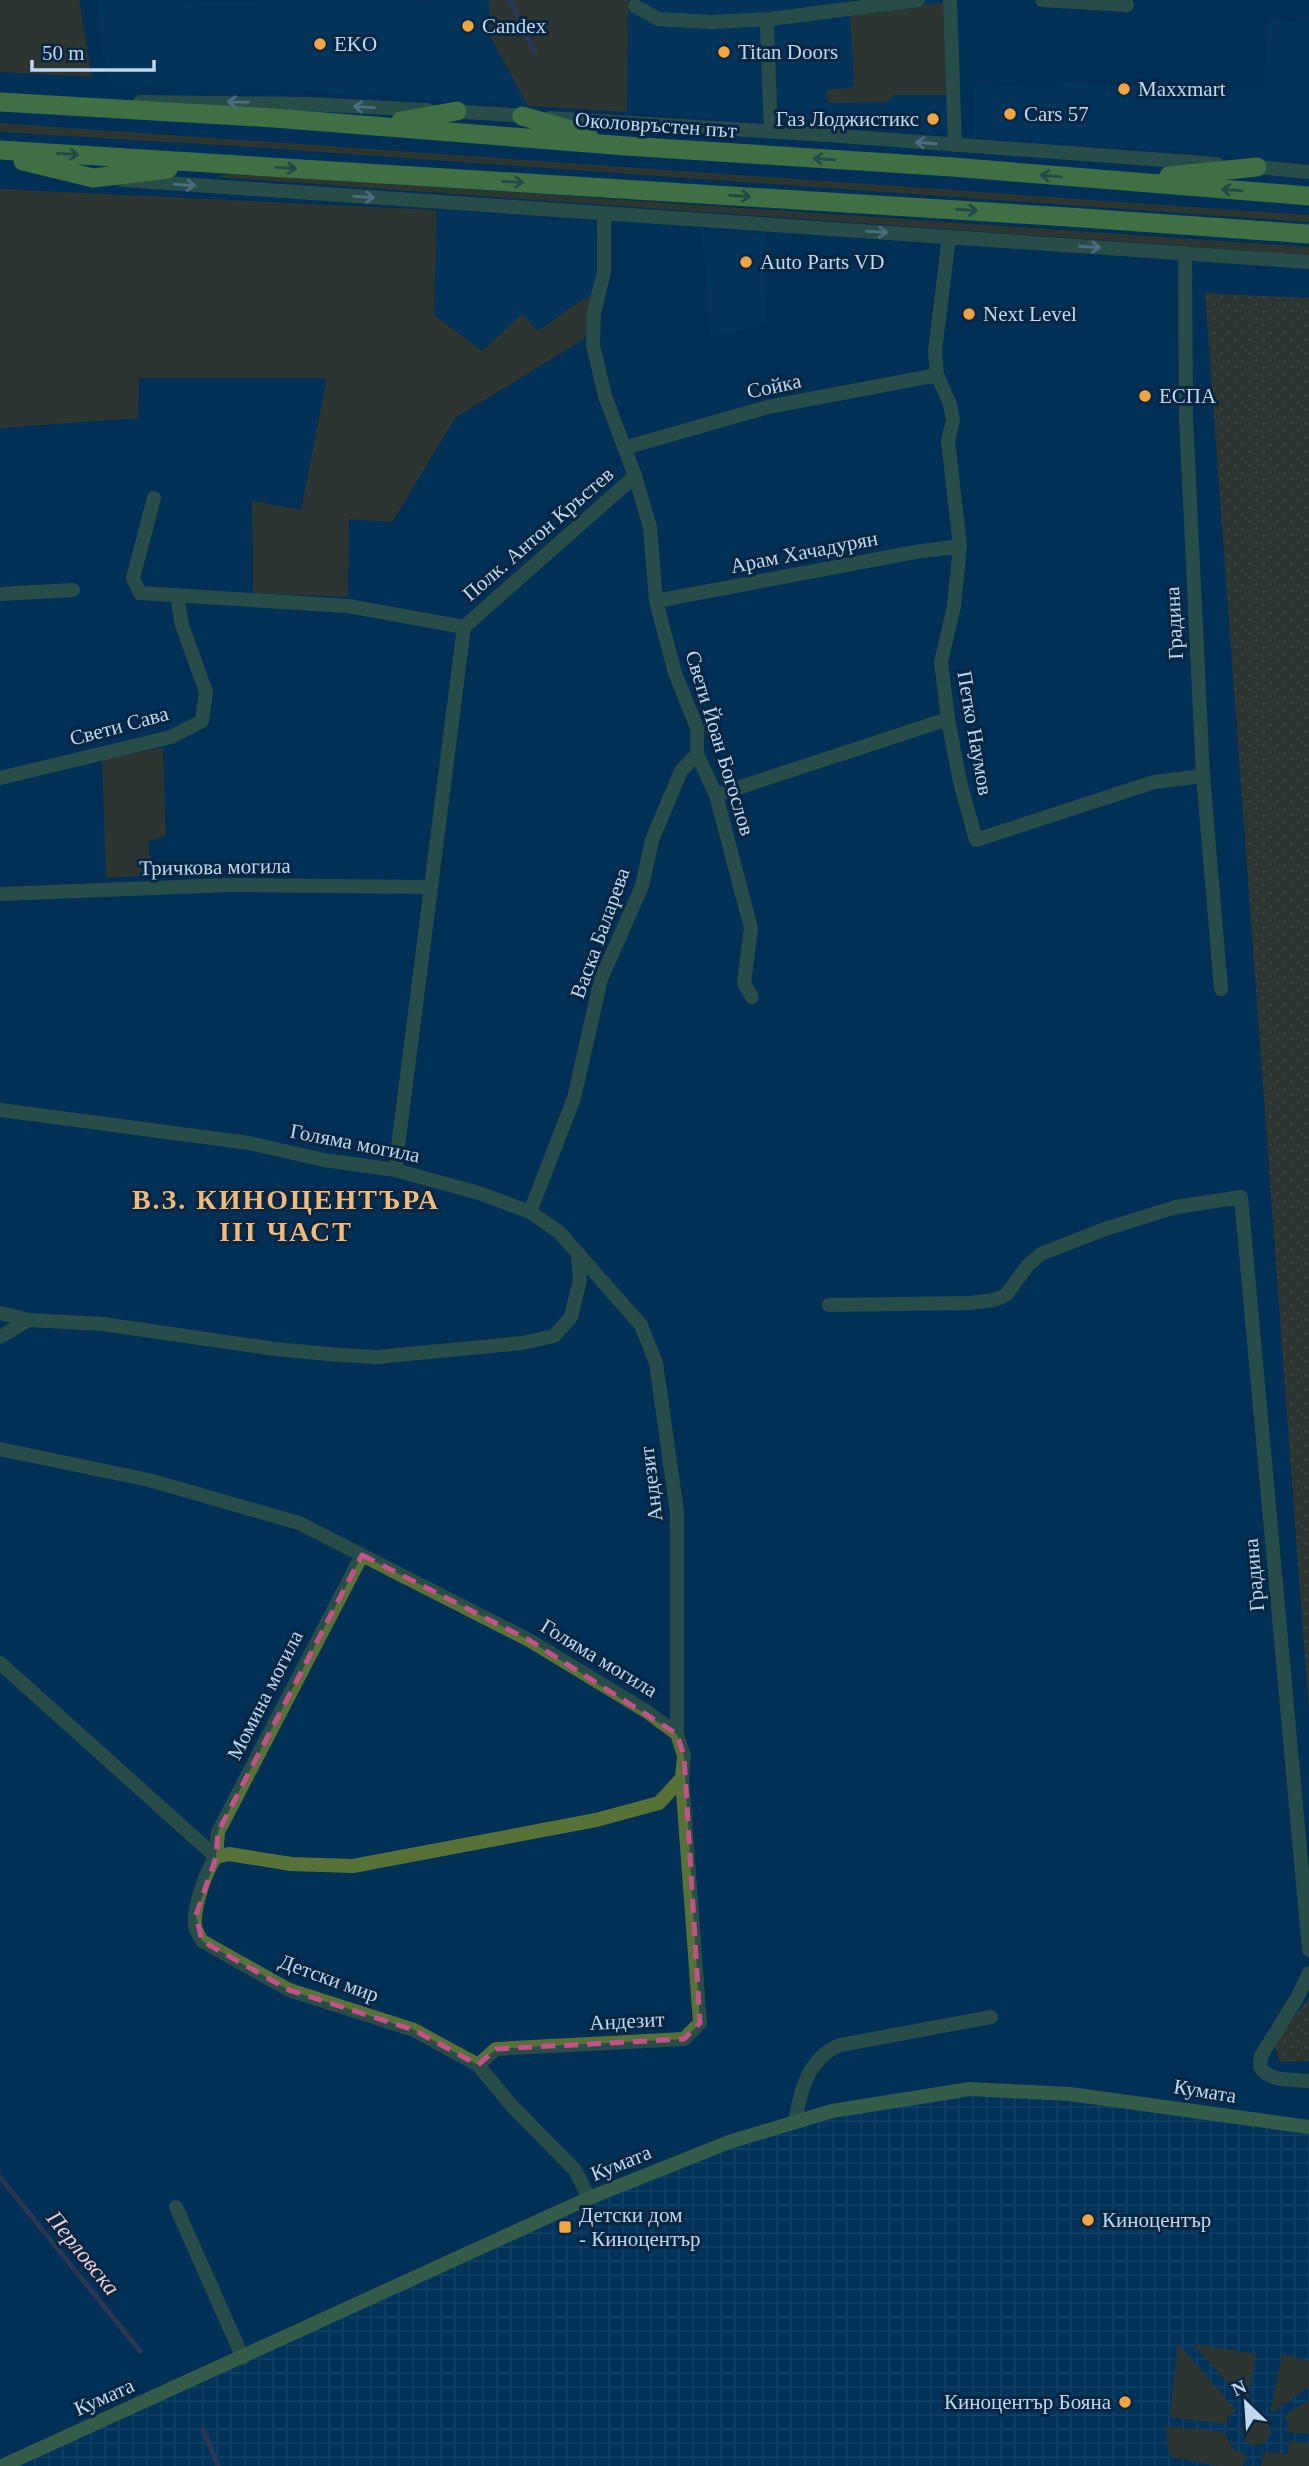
<svg xmlns="http://www.w3.org/2000/svg" width="1309" height="2466" font-family="Georgia,serif">
	<defs>
		<pattern id="industrial-grid" width="8" height="8" patternUnits="userSpaceOnUse" patternTransform="scale(1.75)"><rect width="8" height="8" fill="#003863"/><path d="M0 4h8M4 0v8" fill="none" stroke="#23547a"/></pattern>
		<pattern id="garden-dots" width="8" height="8" patternUnits="userSpaceOnUse" patternTransform="scale(1.75)"><rect width="8" height="8" fill="#623c06"/><path d="M2 2h.1M6 6h.1" fill="none" stroke="#77572b" stroke-width="1.8" stroke-linecap="round"/></pattern>
	</defs>
	<rect width="100%" height="100%" fill="#013055"/>
	<!-- built -->
	<path fill="#003863" d="M 97,0 L 445,2 L 446,0 L 489,0 L 490,36 L 528,106 L 279,89 L 216,90 L 114,86 L 102,53 Z
		M 628,0 L 950,0 L 955,133 L 627,112 Z
		M 1268,19 L 1309,22 L 1309,161 L 975,137 L 975,86 L 1057,88 L 1058,82 L 1227,91 L 1263,87 Z
		M 437,210 L 596,223 L 599,273 L 594,294 L 577,303 L 538,331 L 522,314 L 482,351 L 434,315 Z
		M 702,230 L 765,233 L 766,324 L 710,339 Z"/>
	<!-- industrial -->
	<path fill="url(#industrial-grid)" d="M 970,2089 L 1309,2127 L 1309,2466 L 2,2466 L 589,2198 L 832,2111 Z"/>
	<!-- grass -->
	<path fill="#623c06" d="M 0,0 L 79,0 L 92,77 L 0,72 Z
		M 489,0 L 628,0 L 627,112 L 528,106 L 490,36 Z
		M 943,3 L 946,95 L 894,95 L 886,102 L 828,103 L 826,90 L 854,87 L 850,13 Z
		M 0,123 L 1309,215 L 1309,222 L 236,146 L 0,132 Z
		M 235,173 L 1309,247 L 1309,255 L 215,177 Z
		M 0,189 L 437,210 L 434,315 L 482,351 L 522,314 L 538,331 L 577,303 L 594,294 L 584,339 L 455,418 L 392,522 L 349,519 L 348,597 L 253,593 L 252,501 L 301,510 L 327,378 L 139,378 L 138,418 L 0,428 Z
		M 163,748 L 166,836 L 148,841 L 152,875 L 106,878 L 102,759 Z
		M 1178,2343 L 1236,2410 L 1227,2418 L 1227,2424 L 1170,2417 Z
		M 1193,2344 L 1256,2354 L 1247,2405 Z
		M 1282,2354 L 1309,2361 L 1309,2387 L 1270,2414 Z
		M 1309,2400 L 1309,2434 L 1287,2432 L 1288,2423 L 1284,2416 Z
		M1242 2431a14 14 0 1 1 28 0a14 14 0 1 1-28 0Z
		M 1167,2426 L 1224,2432 L 1232,2448 L 1246,2455 L 1243,2466 L 1218,2466 L 1171,2457 L 1167,2443 Z
		M 1290,2441 L 1309,2444 L 1309,2466 L 1261,2466 L 1263,2452 L 1287,2454 Z"/>
	<!-- garden -->
	<path fill="url(#garden-dots)" d="M 1205,293 L 1309,298 L 1309,1716 Z
		M 1309,1998 L 1309,2061 L 1280,2062 L 1274,2043 Z"/>
	<g fill="none" stroke-linecap="round" stroke-linejoin="round">
		<!-- stream -->
		<path stroke="#59414f" stroke-width="5" d="M 510,0 L 535,53
			M 0,2177 L 140,2351
			M 203,2429 L 218,2466"/>
		<!-- minor -->
		<path stroke="#587139" stroke-width="14" d="M 950,0 L 955,145
			M 1042,0 L 1127,5
			M 635,6 L 658,19 L 712,22 L 770,19 L 918,0
			M 770,19 L 767,26 L 771,132
			M 140,102 L 307,104 L 428,110
			M 448,111 L 529,116
			M 549,118 L 828,135 L 1217,164
			M 1248,166 L 1309,172
			M 123,180 L 1309,262
			M 604,214 L 604,272 L 594,313 L 593,345 L 605,396 L 635,476 L 650,527 L 656,601 L 675,673 L 697,728 L 697,754 L 716,795 L 751,928 L 744,983 L 752,997
			M 949,237 L 935,351 L 937,375 L 950,404 L 953,420 L 948,441 L 960,546 L 954,606 L 941,662 L 948,719 L 960,782 L 976,840 L 1154,782 L 1203,776
			M 1185,253 L 1186,417 L 1203,776 L 1221,989
			M 624,448 L 768,407 L 937,375
			M 154,498 L 133,578 L 140,593 L 348,606 L 464,627
			M 0,594 L 73,590
			M 656,601 L 915,552 L 960,546
			M 464,627 L 635,476
			M 0,778 L 171,737 L 202,721 L 206,692 L 182,625 L 177,596
			M 716,795 L 948,719
			M 0,894 L 231,885 L 431,887
			M 0,1110 L 249,1143 L 324,1160 L 395,1170 L 479,1193 L 530,1212 L 559,1232 L 641,1325 L 656,1363 L 677,1512 L 677,1734
			M 395,1170 L 464,627
			M 530,1212 L 574,1098 L 601,979 L 642,886 L 652,840 L 681,771 L 697,754
			M 829,1305 L 970,1303 L 994,1300 L 1006,1295 L 1028,1265 L 1041,1254 L 1102,1230 L 1176,1207 L 1241,1197 L 1309,1950
			M 0,1313 L 29,1320 L 103,1324 L 275,1349 L 339,1355 L 377,1357 L 522,1343 L 554,1336 L 571,1317 L 580,1280 L 578,1256
			M 0,1337 L 29,1320
			M 0,1449 L 149,1480 L 299,1523 L 529,1640 L 646,1711 L 677,1734 L 684,1756 L 682,1778 L 700,2023 L 684,2039 L 496,2049 L 478,2065
			M 0,1663 L 216,1857
			M 216,1857 C 206,1870 193,1908 195,1926 C 196,1931 199,1936 202,1941 L 289,1990 L 414,2030 L 478,2065 L 512,2106 L 575,2170 L 589,2198
			M 216,1857 L 229,1854 L 291,1864 L 353,1866 L 596,1820 L 659,1803 L 682,1778
			M 216,1857 L 218,1832 L 362,1555
			M 1309,1973 L 1297,1998 L 1261,2056 L 1260,2067 C 1269,2082 1292,2079 1309,2081
			M 795,2122 C 800,2091 808,2058 840,2045 L 991,2017
			M 176,2207 L 243,2358"/>
		<!-- secondary -->
		<path stroke="#6f9639" stroke-width="14" d="M 2,2466 L 589,2198 L 729,2142 L 832,2111 L 970,2089 L 1070,2094 L 1309,2127"/>
		<!-- trunk -->
		<path stroke="#88be2f" stroke-width="19" d="M 0,102 L 274,118 L 626,146 L 952,167 L 1309,196
			M 522,116 L 588,135
			M 401,121 L 457,111
			M 0,150 L 1068,217 L 1309,234
			M 23,161 L 93,178 L 168,169
			M 1169,176 L 1257,167"/>
	</g>
	<!-- one-way arrows -->
	<defs><path id="oneway-shaft" d="M-6 0H5M1.5-3L5.5 0L1.5 3" fill="none" stroke-width="1.6" stroke-linecap="round" stroke-linejoin="round" transform="scale(1.75)"/></defs>
	<g stroke="#a2b9b8">
		<use href="#oneway-shaft" transform="translate(238 102) rotate(-179)"/>
		<use href="#oneway-shaft" transform="translate(364 107) rotate(-177)"/>
		<use href="#oneway-shaft" transform="translate(926 143) rotate(-176)"/>
		<use href="#oneway-shaft" transform="translate(185 185) rotate(4)"/>
		<use href="#oneway-shaft" transform="translate(364 197) rotate(4)"/>
		<use href="#oneway-shaft" transform="translate(877 232) rotate(4)"/>
		<use href="#oneway-shaft" transform="translate(1090 247) rotate(4)"/>
	</g>
	<g stroke="#406a3a">
		<use href="#oneway-shaft" transform="translate(68 154) rotate(3)"/>
		<use href="#oneway-shaft" transform="translate(824 159) rotate(-176)"/>
		<use href="#oneway-shaft" transform="translate(286 168) rotate(3)"/>
		<use href="#oneway-shaft" transform="translate(1051 176) rotate(-175)"/>
		<use href="#oneway-shaft" transform="translate(513 182) rotate(4)"/>
		<use href="#oneway-shaft" transform="translate(1232 190) rotate(-176)"/>
		<use href="#oneway-shaft" transform="translate(740 196) rotate(4)"/>
		<use href="#oneway-shaft" transform="translate(967 210) rotate(4)"/>
	</g>
	<!-- marked area -->
	<path d="M0 0H1309V2466H0ZM 362,1555 L 529,1640 L 677,1734 L 684,1756 L 700,2023 L 684,2039 L 496,2049 L 478,2065 L 414,2030 L 289,1990 L 202,1941 L 196,1915 L 216,1857 L 218,1832 Z" fill="#013055" fill-opacity=".55" fill-rule="evenodd"/>
	<path fill="none" stroke="#c25287" stroke-width="5" stroke-dasharray="14 9" stroke-linejoin="round" d="M 362,1555 L 529,1640 L 677,1734 L 684,1756 L 700,2023 L 684,2039 L 496,2049 L 478,2065 L 414,2030 L 289,1990 L 202,1941 L 196,1915 L 216,1857 L 218,1832 Z"/>
	<!-- markers -->
	<g fill="#f3a442" stroke="#052643" stroke-width="2.5">
		<circle cx="468" cy="26" r="7"/>
		<circle cx="320" cy="44" r="7"/>
		<circle cx="724" cy="52" r="7"/>
		<circle cx="1124" cy="89" r="7"/>
		<circle cx="1010" cy="114" r="7"/>
		<circle cx="933" cy="119" r="7"/>
		<circle cx="746" cy="262" r="7"/>
		<circle cx="969" cy="314" r="7"/>
		<circle cx="1145" cy="396" r="7"/>
		<circle cx="1088" cy="2220" r="7"/>
		<rect x="558" y="2220" width="14" height="14" rx="3.5"/>
		<circle cx="1125" cy="2402" r="7"/>
	</g>
	<g text-anchor="middle" dominant-baseline="central" stroke-width="6" stroke-linejoin="round" paint-order="stroke">
		<!-- poi labels -->
		<g font-size="21" fill="#c1d8ef" stroke="#052643" text-anchor="start">
			<text x="482" y="26">Candex</text>
			<text x="334" y="44">EKO</text>
			<text x="738" y="52">Titan Doors</text>
			<text x="1138" y="89">Maxxmart</text>
			<text x="1024" y="114">Cars 57</text>
			<text x="919" y="119" text-anchor="end">Газ Лоджистикс</text>
			<text x="760" y="262">Auto Parts VD</text>
			<text x="983" y="314">Next Level</text>
			<text x="1159" y="396">ЕСПА</text>
			<text x="579" y="2215">Детски дом<tspan x="579" dy="24">- Киноцентър</tspan></text>
			<text x="1102" y="2220">Киноцентър</text>
			<text x="1111" y="2402" text-anchor="end">Киноцентър Бояна</text>
		</g>
		<!-- street labels -->
		<g font-size="21" fill="#c1d8ef" stroke="#052643">
			<text transform="translate(656 125) rotate(4)">Околовръстен път</text>
			<text transform="translate(774 386) rotate(-12)">Сойка</text>
			<text transform="translate(538 534) rotate(-41)">Полк. Антон Кръстев</text>
			<text transform="translate(804 552) rotate(-11)">Арам Хачадурян</text>
			<text transform="translate(1174 623) rotate(-93)">Градина</text>
			<text transform="translate(119 726) rotate(-15)">Свети Сава</text>
			<text transform="translate(975 733) rotate(80)">Петко Наумов</text>
			<text transform="translate(720 743) rotate(73)">Свети Йоан Богослов</text>
			<text transform="translate(215 867) rotate(-1)">Тричкова могила</text>
			<text transform="translate(600 933) rotate(-70)">Васка Баларева</text>
			<text transform="translate(355 1143) rotate(11)">Голяма могила</text>
			<text transform="translate(651 1484) rotate(-97)">Андезит</text>
			<text transform="translate(1254 1575) rotate(-95)">Градина</text>
			<text transform="translate(599 1658) rotate(31)">Голяма могила</text>
			<text transform="translate(265 1695) rotate(-63)">Момина могила</text>
			<text transform="translate(329 1978) rotate(20)">Детски мир</text>
			<text transform="translate(627 2021) rotate(-3)">Андезит</text>
			<text transform="translate(1205 2091) rotate(9)">Кумата</text>
			<text transform="translate(621 2163) rotate(-22)">Кумата</text>
			<text transform="translate(104 2397) rotate(-24)">Кумата</text>
		</g>
		<!-- water labels -->
		<g font-size="23" font-style="italic" fill="#ecd0d4" stroke="#052643">
			<text transform="translate(83 2253) rotate(51)">Перловска</text>
		</g>
		<!-- district labels -->
		<g font-size="28" font-weight="bold" letter-spacing="2" fill="#f1ba7d" stroke="#052643">
			<text x="286" y="1199">В.З. КИНОЦЕНТЪРА<tspan x="286" dy="32">ІІІ ЧАСТ</tspan></text>
		</g>
	</g>
	<!-- north arrow -->
	<g transform="translate(1246 2403) rotate(335)" stroke="#052643" stroke-width="5" paint-order="stroke">
	<path d="M0-5L12 26L0 18L-12 26Z" fill="#c1d8ef"/>
	<text y="-10" font-size="19" font-weight="bold" text-anchor="middle" fill="#c1d8ef">N</text>
	</g>
	<!-- scale -->
	<path d="M32 60v10h122v-10" fill="none" stroke="#c1d8ef" stroke-width="3.5"/>
	<text x="42" y="60" font-size="21" fill="#c1d8ef" stroke="#052643" stroke-width="5" paint-order="stroke">50 m</text>
</svg>
